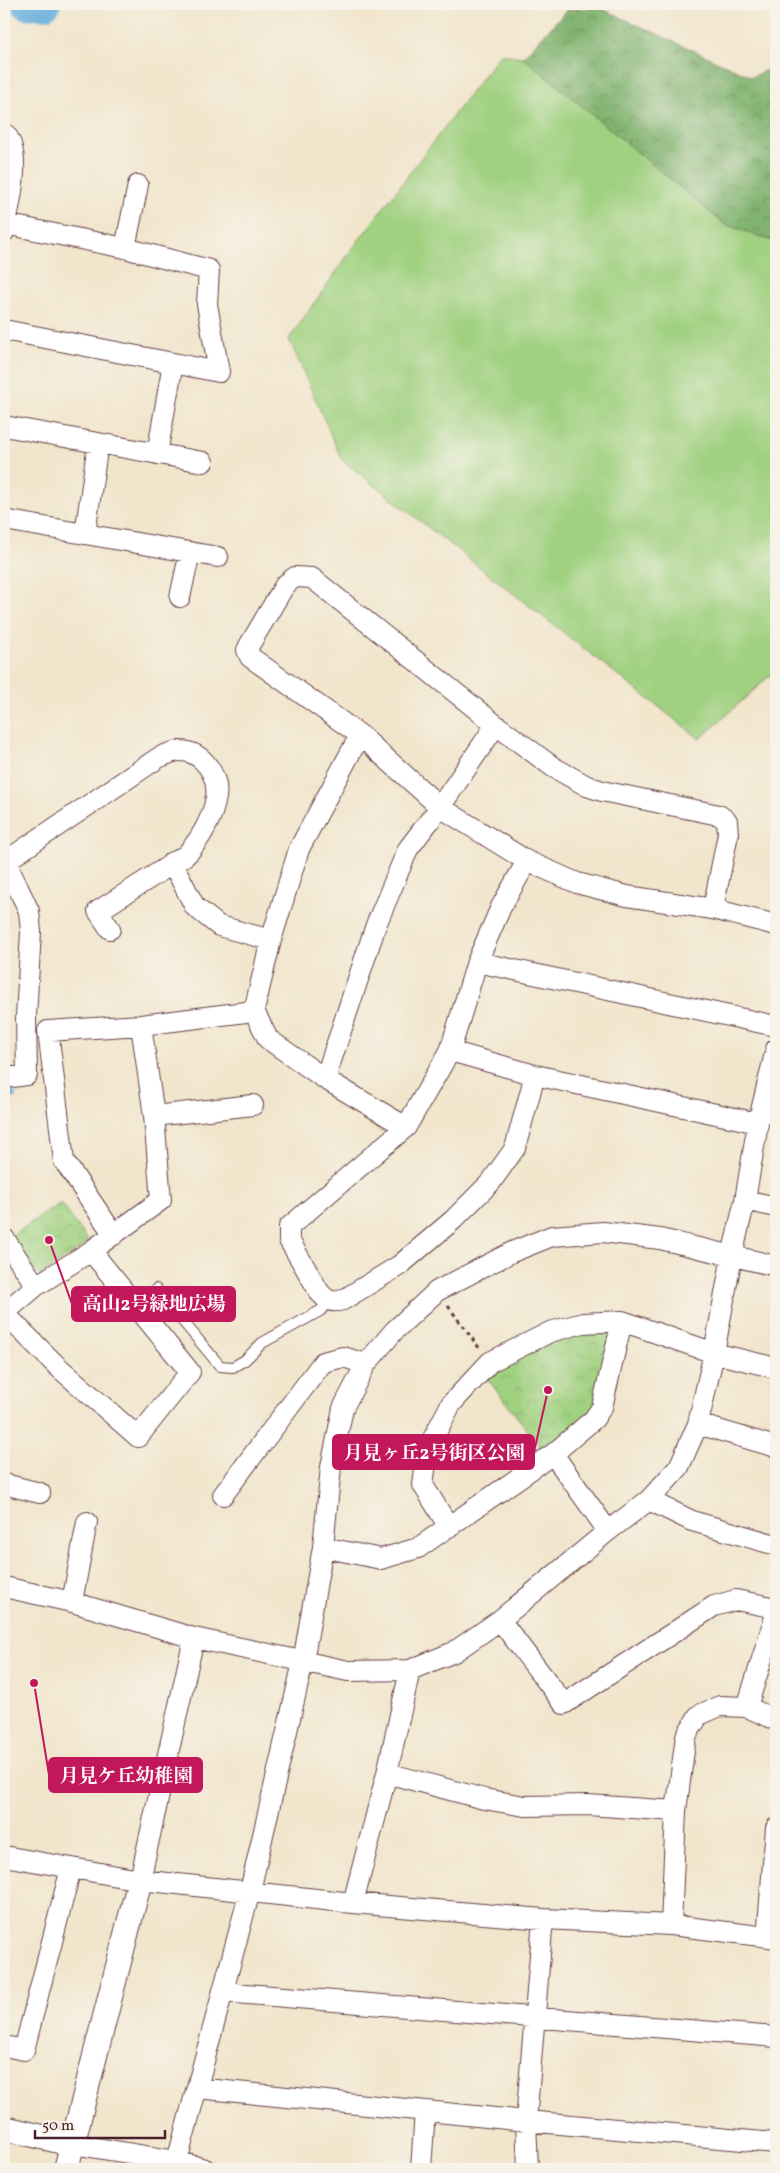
<svg xmlns="http://www.w3.org/2000/svg" width="780" height="2173" font-family="Vollkorn,'Noto Serif JP',serif">
	<defs>
		<pattern id="forest-crowns" width="20" height="18" patternUnits="userSpaceOnUse" patternTransform="scale(1.25)"><rect width="20" height="18" fill="#80b36f"/><path d="M2 6a3 3 0 1 1 6 0M12 15a3 3 0 1 1 6 0" fill="none" stroke="#6b915b"/></pattern>
		<pattern id="park-crowns" width="20" height="18" patternUnits="userSpaceOnUse" patternTransform="scale(1.25)"><rect width="20" height="18" fill="#a0d181"/><path d="M2 6a3 3 0 1 1 6 0M12 15a3 3 0 1 1 6 0" fill="none" stroke="#8bb370"/></pattern>
	</defs>
	<rect width="100%" height="100%" fill="#f7f3e8"/>
	<filter id="ink" filterUnits="userSpaceOnUse"><feTurbulence type="fractalNoise" baseFrequency=".02" numOctaves="2"/><feDisplacementMap in="SourceGraphic" scale="10" xChannelSelector="R" yChannelSelector="G"/><feConvolveMatrix kernelMatrix="1 2 1 2 8 2 1 2 1" color-interpolation-filters="sRGB"/></filter>
	<filter id="wash" filterUnits="userSpaceOnUse"><feTurbulence type="fractalNoise" baseFrequency=".0096" numOctaves="4" result="noise"/><feDisplacementMap in="SourceGraphic" scale="20" xChannelSelector="R" yChannelSelector="G"/><feGaussianBlur stdDeviation="1.12" result="paint"/><feColorMatrix in="noise" values="0 0 0 0 0 0 0 0 0 0 0 0 0 0 0 0 0 1.4 0 .05"/><feComposite in="paint" operator="in"/></filter>
	<g filter="url(#wash)">
		<rect width="100%" height="100%" fill="#f1e5cc"/>
		<!-- grass -->
		<path fill="#a0d181" stroke="#757856" d="M 500,54 L 523,57 L 724,224 L 776,242 L 776,670 L 700,739 L 342,460 L 289,339 L 353,248 Z"/>
		<!-- forest -->
		<path fill="url(#forest-crowns)" stroke="#65694d" d="M 598,7 L 752,77 L 776,65 L 776,242 L 724,224 L 523,57 L 567,10 Z"/>
		<!-- park -->
		<path fill="url(#park-crowns)" stroke="#757856" d="M 61,1203 L 89,1242 L 41,1275 L 32,1271 L 9,1237 Z
			M 605,1330 L 611,1338 L 596,1403 L 586,1418 L 544,1451 L 486,1377 C 524,1349 558,1337 605,1330 Z"/>
		<g fill="none" stroke-linecap="round" stroke-linejoin="round">
			<!-- stream -->
			<path stroke="#66afdd" stroke-width="5" d="M 5,1082 L 14,1096"/>
			<!-- river -->
			<path stroke="#66afdd" stroke-width="31" d="M 27,4 L 45,4"/>
		</g>
	</g>
	<g filter="url(#ink)">
		<g fill="none" stroke-linecap="round" stroke-linejoin="round">
			<!-- service casing -->
			<g stroke="#633d43" stroke-width="12">
				<path id="service" d="M 156,1289 L 220,1366 L 233,1367 L 245,1360 L 262,1343 L 320,1311 L 330,1301"/>
			</g>
			<!-- minor casing -->
			<g stroke="#633d43" stroke-width="22">
				<path id="minor" d="M 4,133 C 24,151 9,208 4,232
					M 125,248 L 138,185
					M 4,330 L 219,372 L 207,304 L 209,270 L 125,248 L 5,224
					M 4,426 L 203,462
					M 157,454 L 173,363
					M 4,520 L 218,557
					M 85,534 L 98,443
					M 180,597 L 190,552
					M 360,735 L 299,849 L 271,940 L 254,1011 L 268,1039 L 325,1079 L 406,1127
					M 4,858 L 29,911 L 31,932 L 26,1016 L 27,1075 L 4,1078
					M 6,861 L 158,758 C 165,755 173,751 180,751 C 203,751 219,776 216,797 C 213,818 200,840 186,855 L 98,911 L 110,929
					M 527,861 L 501,907 L 477,962 L 450,1051 L 406,1127 L 289,1227 L 289,1240 L 320,1293 C 328,1301 332,1303 343,1300 L 400,1265 L 453,1220 L 491,1182 L 515,1148 L 535,1075
					M 172,862 L 195,907 L 219,926 L 271,940
					M 713,909 L 728,834 L 727,821 L 719,815 L 602,791 L 587,786 L 553,767 L 496,725 L 312,578 L 295,577 L 285,585 L 250,644 L 247,650 L 250,657 L 360,735 L 440,807 L 527,861 L 577,883 L 627,896 L 713,909 L 776,925
					M 477,962 L 776,1026
					M 450,1051 L 535,1075 L 758,1123
					M 325,1079 L 376,925 L 408,849 L 440,807 L 496,725
					M 154,1116 L 253,1105
					M 745,1200 L 776,1207
					M 114,1235 L 64,1161 L 48,1031 L 141,1025 L 254,1011
					M 4,1238 L 36,1286
					M 91,1251 L 190,1372 L 138,1437 L 56,1365 L 4,1313 L 36,1286 L 91,1251 L 161,1200 L 154,1116 L 141,1025
					M 698,1424 L 776,1447
					M 553,1454 L 594,1419 L 602,1407 L 622,1321
					M 4,1484 L 40,1493
					M 223,1495 L 323,1362 L 343,1357 L 366,1364
					M 649,1500 L 692,1521 L 776,1545
					M 449,1527 L 423,1485 L 428,1448 L 451,1404 L 490,1362 L 550,1332 L 583,1323 L 622,1321 L 714,1353 L 776,1368
					M 323,1547 L 381,1559 L 418,1548 L 553,1454 L 608,1531
					M 4,1587 L 72,1602 L 194,1638 L 348,1671 L 410,1670 L 454,1652 L 500,1620 L 608,1531 L 649,1500 L 679,1467 L 698,1424 L 714,1353 L 732,1256 L 745,1200 L 758,1123 L 776,1049
					M 72,1602 L 87,1522
					M 500,1620 L 564,1704 L 714,1606 L 736,1600 L 776,1608
					M 747,1707 L 776,1614
					M 387,1773 L 484,1799 L 525,1806 L 588,1805 L 676,1811
					M 4,1856 L 140,1880 L 353,1903 L 543,1919 L 671,1925 L 776,1938
					M 140,1880 L 194,1638
					M 353,1903 L 387,1773 L 410,1670
					M 671,1925 L 676,1811 L 686,1736 L 699,1715 L 720,1706 L 747,1707 L 776,1720
					M 767,1937 L 776,1828
					M 223,1992 L 776,2037
					M 4,2046 L 24,2050 L 71,1868
					M 197,2088 L 526,2121 L 776,2143
					M 72,2144 L 177,2161 L 205,2169
					M 177,2161 L 250,1891 L 303,1662 L 323,1547 L 331,1467 L 343,1408 L 366,1364 L 394,1331 L 437,1291 L 512,1252 L 552,1236 L 603,1232 L 660,1239 L 776,1266
					M 421,2169 L 425,2111
					M 528,2169 L 526,2121 L 543,1919"/>
			</g>
			<!-- tertiary casing -->
			<g stroke="#633d43" stroke-width="26">
				<path id="tertiary" d="M 4,2128 L 72,2144
					M 66,2169 L 140,1880"/>
			</g>
			<!-- path -->
			<path stroke="#633d43" stroke-width="3" stroke-dasharray="4 4" stroke-linecap="butt" d="M 448,1306 L 480,1349"/>
			<!-- service -->
			<use href="#service" stroke="#fff" stroke-width="10"/>
			<!-- minor -->
			<use href="#minor" stroke="#fff" stroke-width="20"/>
			<!-- tertiary -->
			<use href="#tertiary" stroke="#fff" stroke-width="24"/>
		</g>
	</g>
	<!-- callouts -->
	<path fill="none" stroke="#c2185b" stroke-width="2" d="M49 1240L72 1304M548 1390L534 1452M34 1683L49 1775"/>
	<g fill="#c2185b" stroke="#f7f3e8" stroke-width="2">
		<circle cx="49" cy="1240" r="5"/>
		<circle cx="548" cy="1390" r="5"/>
		<circle cx="34" cy="1683" r="5"/>
	</g>
	<g fill="#c2185b" stroke="#c2185b" stroke-width="2">
		<rect x="72" y="1287" width="163" height="34" rx="5"/>
		<rect x="333" y="1435" width="201" height="34" rx="5"/>
		<rect x="49" y="1758" width="153" height="34" rx="5"/>
	</g>
	<g font-size="19" text-anchor="middle" font-weight="bold" fill="#fff">
		<text x="154" y="1310">高山2号緑地広場</text>
		<text x="434" y="1459">月見ヶ丘2号街区公園</text>
		<text x="126" y="1782">月見ケ丘幼稚園</text>
	</g>
	<!-- margin -->
	<rect width="780" height="2173" fill="none" stroke="#f7f3e8" stroke-width="20"/>
	<!-- scale -->
	<path d="M35 2130v8h130v-8" fill="none" stroke="#4a1f2b" stroke-width="2.5"/>
	<text x="42" y="2130" font-size="15" fill="#4a1f2b" stroke="#f7f3e8" stroke-width="4" paint-order="stroke">50 m</text>
</svg>
